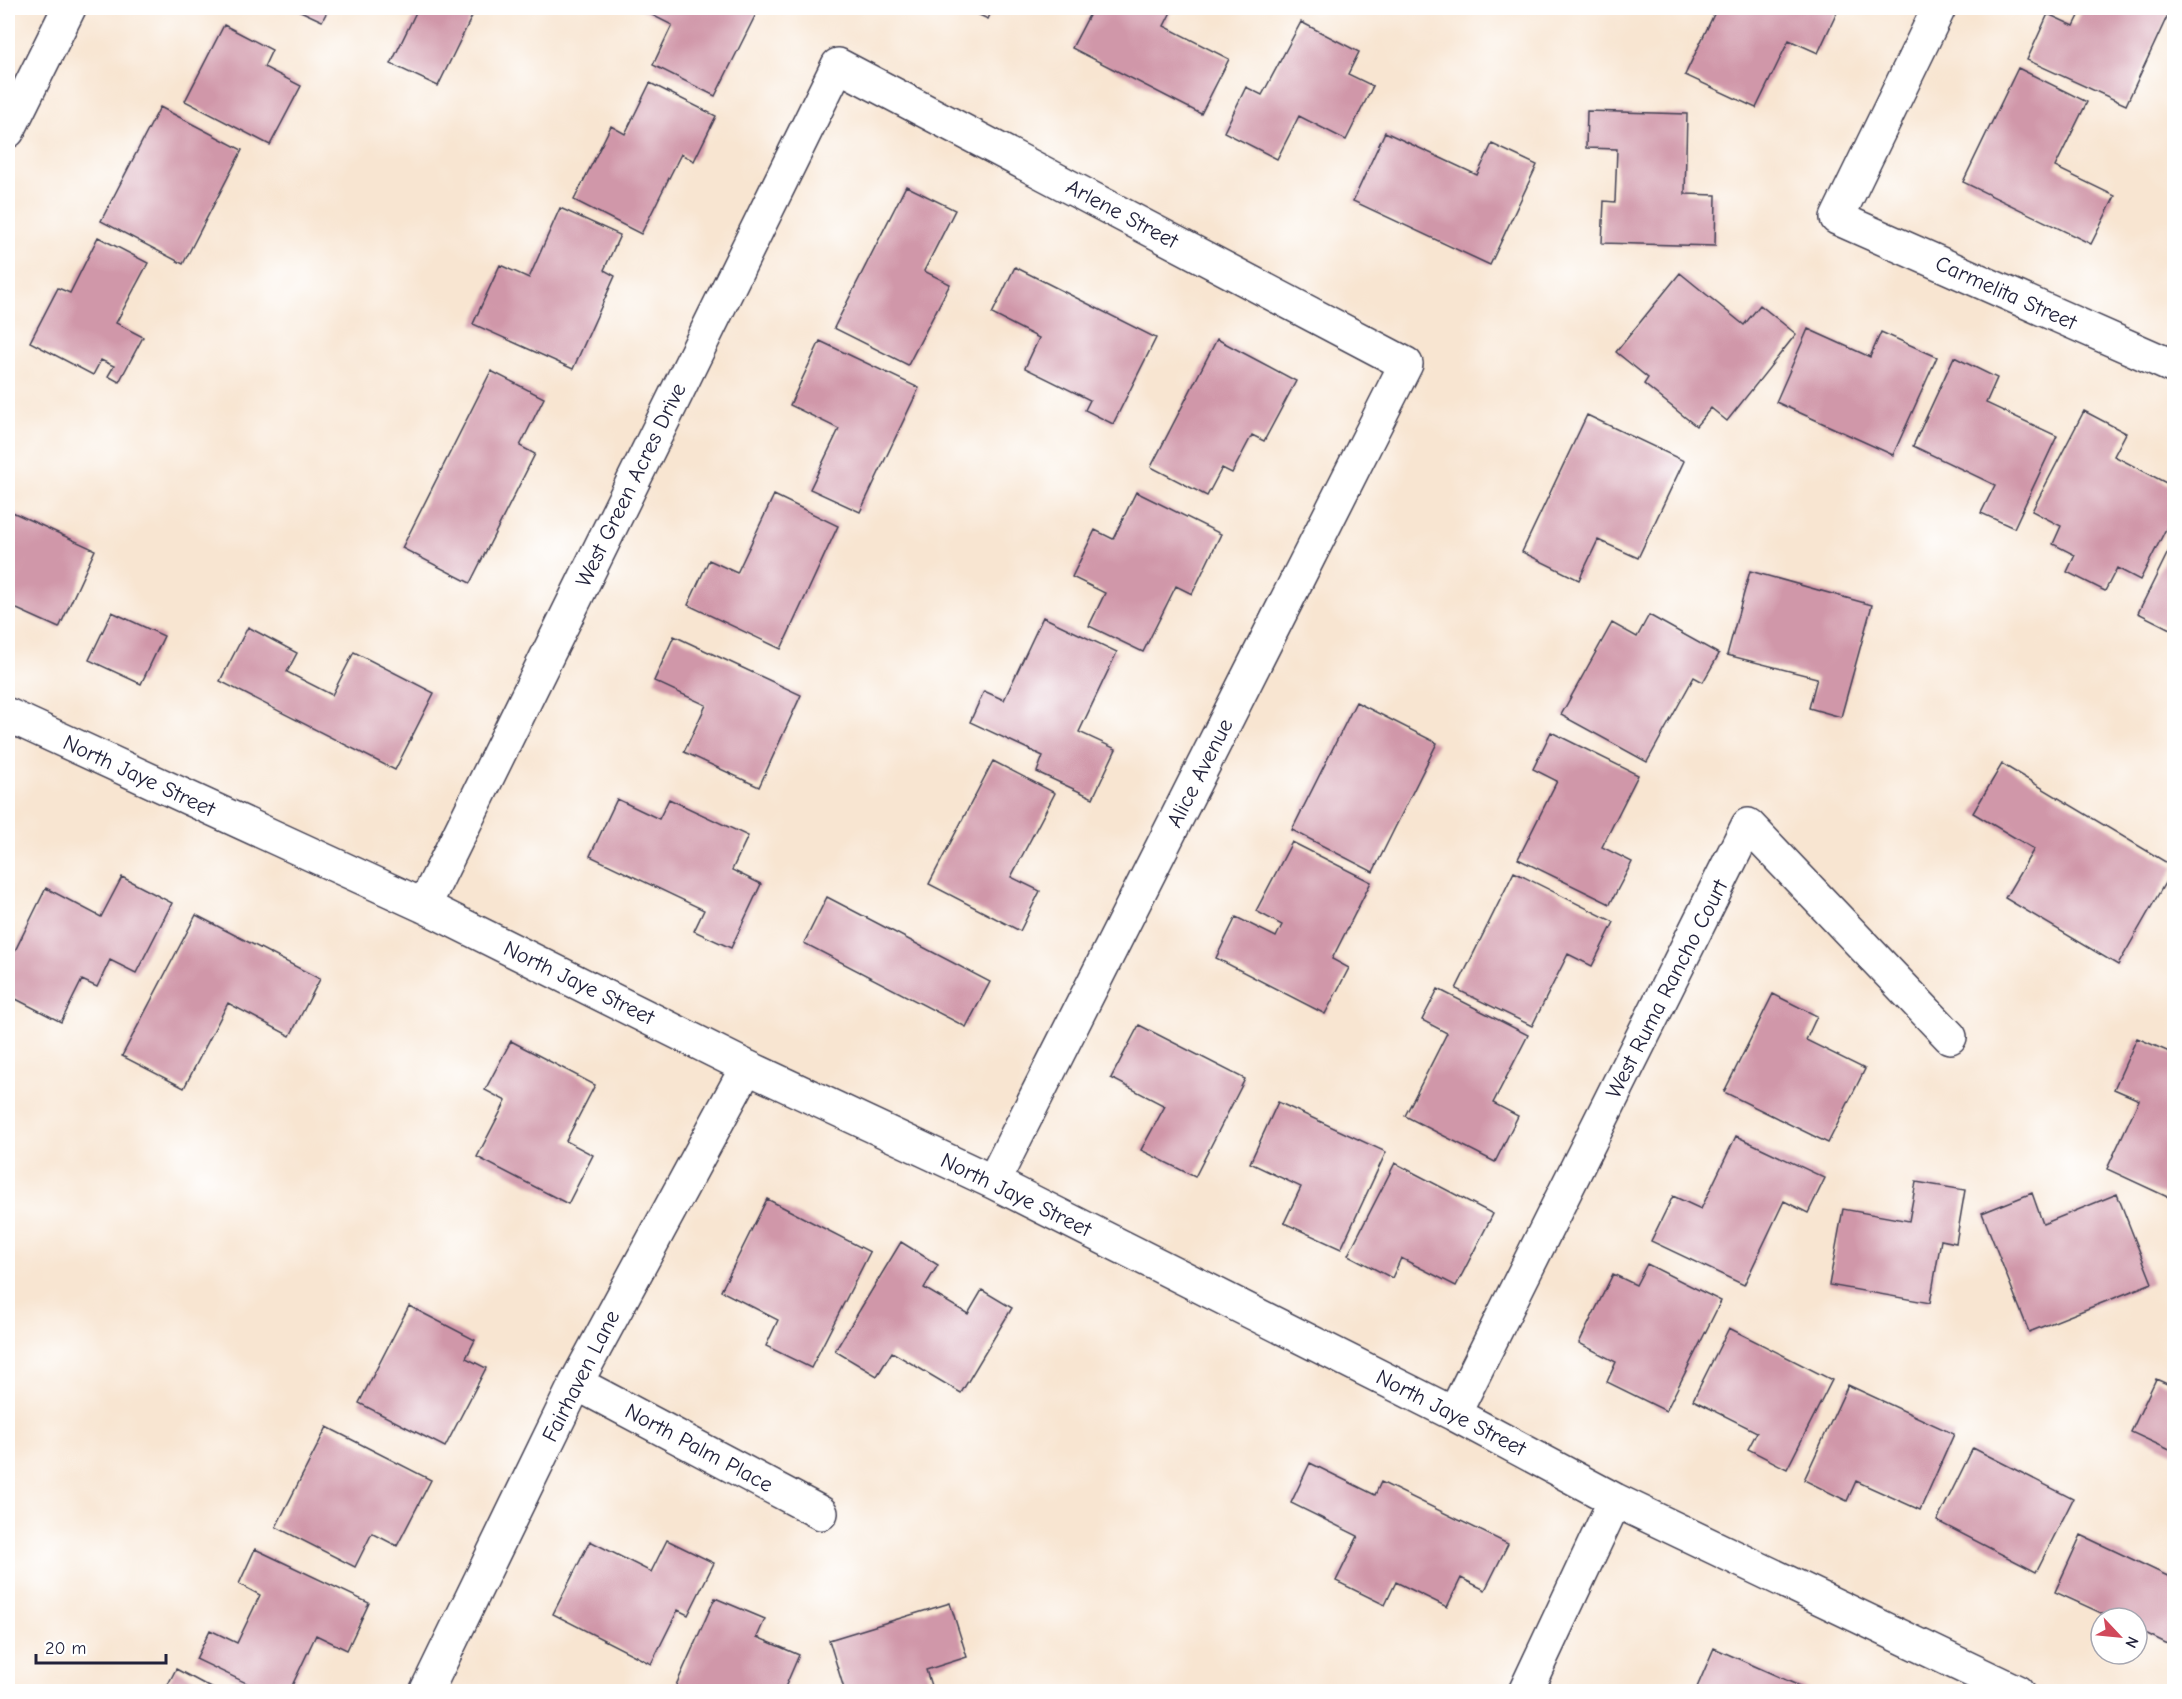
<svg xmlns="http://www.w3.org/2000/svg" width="2182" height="1699" font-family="'Comic Neue',sans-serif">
	<rect width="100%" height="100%" fill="#fff"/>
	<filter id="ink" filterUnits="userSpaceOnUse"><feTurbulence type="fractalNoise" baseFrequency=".0167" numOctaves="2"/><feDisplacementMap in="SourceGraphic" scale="12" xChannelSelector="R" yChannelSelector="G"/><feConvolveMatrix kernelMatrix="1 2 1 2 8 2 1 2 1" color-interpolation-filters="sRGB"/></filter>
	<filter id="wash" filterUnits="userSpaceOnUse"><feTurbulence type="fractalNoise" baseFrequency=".008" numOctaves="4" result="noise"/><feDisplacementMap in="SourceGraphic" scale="24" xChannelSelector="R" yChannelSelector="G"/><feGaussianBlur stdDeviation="1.35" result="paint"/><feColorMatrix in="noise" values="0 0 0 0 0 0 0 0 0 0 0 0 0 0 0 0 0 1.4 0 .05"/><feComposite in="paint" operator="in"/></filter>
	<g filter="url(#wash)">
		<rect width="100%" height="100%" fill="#f8e5d1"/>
		<g id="blocks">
			<!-- building -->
			<path fill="#d097a9" d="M 294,8 L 329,8 L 322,21 Z
				M 418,8 L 476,8 L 438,86 L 391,64 Z
				M 643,8 L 759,8 L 715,96 L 653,65 L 672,25 L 642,10 Z
				M 964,8 L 993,8 L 988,19 Z
				M 1093,8 L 1173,8 L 1164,26 L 1229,59 L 1201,114 L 1072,48 Z
				M 1717,8 L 1839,8 L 1818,53 L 1789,40 L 1756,108 L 1685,75 Z
				M 2083,8 L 2171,8 L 2126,105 L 2027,60 L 2048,14 L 2074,26 Z
				M 1301,22 L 1359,52 L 1348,74 L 1373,86 L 1346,140 L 1299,116 L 1277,159 L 1224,132 L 1246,87 L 1262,95 Z
				M 224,25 L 272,50 L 264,67 L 301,86 L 270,145 L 185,101 Z
				M 2018,68 L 2087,102 L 2055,167 L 2115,196 L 2091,244 L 1963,182 Z
				M 650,83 L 716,116 L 694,161 L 681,154 L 641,234 L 574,200 L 611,126 L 625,134 Z
				M 160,107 L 242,150 L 183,264 L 101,221 Z
				M 1587,111 L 1687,114 L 1685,194 L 1716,195 L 1715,246 L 1602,243 L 1604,201 L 1615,202 L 1617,149 L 1586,148 Z
				M 1385,132 L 1477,175 L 1492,144 L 1537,165 L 1490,265 L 1353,201 Z
				M 906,186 L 955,210 L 924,271 L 950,284 L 908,365 L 834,328 Z
				M 560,208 L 620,235 L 604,270 L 615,276 L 573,369 L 473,324 L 500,265 L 529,278 Z
				M 98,237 L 148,263 L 116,323 L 143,337 L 119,382 L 108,376 L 114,366 L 101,360 L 93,375 L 30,342 L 58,288 L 70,293 Z
				M 1015,267 L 1156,338 L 1113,424 L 1085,410 L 1090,400 L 1025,368 L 1039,338 L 992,314 Z
				M 1680,273 L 1744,325 L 1760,305 L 1796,334 L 1727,421 L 1711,408 L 1696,426 L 1644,384 L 1648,378 L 1616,352 Z
				M 1808,329 L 1870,357 L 1881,332 L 1937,357 L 1893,455 L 1776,402 Z
				M 1217,339 L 1296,381 L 1264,441 L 1252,435 L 1232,473 L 1222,468 L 1207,496 L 1151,467 Z
				M 820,341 L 919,388 L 860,512 L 810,489 L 839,429 L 790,405 Z
				M 1954,357 L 1997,378 L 1986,403 L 2057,436 L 2014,528 L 1981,513 L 1995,485 L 1913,446 Z
				M 491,371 L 544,398 L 520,446 L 535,454 L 470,583 L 402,548 Z
				M 2084,411 L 2126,433 L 2114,456 L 2174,487 L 2174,513 L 2140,580 L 2117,568 L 2105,591 L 2067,572 L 2075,555 L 2053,544 L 2061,526 L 2032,511 Z
				M 1587,415 L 1684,461 L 1638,558 L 1598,540 L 1579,580 L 1522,552 Z
				M 1136,492 L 1221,534 L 1192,594 L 1176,586 L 1143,652 L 1089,626 L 1105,593 L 1072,577 L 1095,530 L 1113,539 Z
				M 774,495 L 838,526 L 781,649 L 688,605 L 709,560 L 737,573 Z
				M 8,510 L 95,550 L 59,628 L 8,605 Z
				M 2174,540 L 2174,631 L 2138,613 Z
				M 1750,571 L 1872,605 L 1841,717 L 1809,708 L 1817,678 L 1727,655 Z
				M 112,612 L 164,636 L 141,684 L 89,660 Z
				M 1649,615 L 1719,654 L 1703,682 L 1694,677 L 1647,762 L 1561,715 L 1612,623 L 1637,637 Z
				M 1043,617 L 1117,652 L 1079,732 L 1116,749 L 1093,798 L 1037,772 L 1043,756 L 970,722 L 984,691 L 1004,700 Z
				M 248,627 L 297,653 L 287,672 L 332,695 L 354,652 L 434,693 L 395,770 L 220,681 Z
				M 674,636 L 801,695 L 759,787 L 684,752 L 706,705 L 654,681 Z
				M 1356,702 L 1437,743 L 1373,872 L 1292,830 Z
				M 1551,732 L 1638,775 L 1602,847 L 1632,862 L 1610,904 L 1518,859 L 1557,781 L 1533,769 Z
				M 993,761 L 1055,793 L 1011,877 L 1040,891 L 1020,931 L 929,884 Z
				M 2002,764 L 2174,867 L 2118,965 L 2005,898 L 2034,849 L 1973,813 Z
				M 617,799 L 659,819 L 669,799 L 748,836 L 732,870 L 761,884 L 731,948 L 694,931 L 704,910 L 590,856 Z
				M 1292,842 L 1371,882 L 1332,959 L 1349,968 L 1325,1014 L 1216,958 L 1236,917 L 1276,937 L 1282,925 L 1256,911 Z
				M 1514,872 L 1614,922 L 1592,966 L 1568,954 L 1532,1026 L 1456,989 Z
				M 122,877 L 172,903 L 136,973 L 110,960 L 97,987 L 82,980 L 61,1022 L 8,995 L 8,965 L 46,888 L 101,917 Z
				M 827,897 L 990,982 L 966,1027 L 804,943 Z
				M 196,915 L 320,979 L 290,1036 L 228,1003 L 184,1088 L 122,1056 Z
				M 1438,989 L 1528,1035 L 1493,1103 L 1518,1116 L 1495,1162 L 1405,1116 L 1447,1033 L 1422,1020 Z
				M 1773,994 L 1817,1016 L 1806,1040 L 1865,1069 L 1828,1143 L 1724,1092 Z
				M 1139,1025 L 1245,1079 L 1195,1177 L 1141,1150 L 1165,1106 L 1111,1078 Z
				M 2137,1038 L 2174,1054 L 2174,1200 L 2107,1169 L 2139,1100 L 2114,1089 Z
				M 511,1041 L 595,1085 L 566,1141 L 593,1155 L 568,1204 L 477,1157 L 506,1101 L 485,1090 Z
				M 1278,1102 L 1386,1152 L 1341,1249 L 1284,1223 L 1301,1187 L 1250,1163 Z
				M 1736,1136 L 1825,1178 L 1808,1213 L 1784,1201 L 1744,1285 L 1651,1241 L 1673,1196 L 1701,1209 Z
				M 1395,1163 L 1493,1214 L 1456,1286 L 1401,1258 L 1392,1278 L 1348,1255 Z
				M 1916,1182 L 1965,1190 L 1956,1243 L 1941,1240 L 1930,1303 L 1829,1285 L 1843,1209 L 1909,1221 Z
				M 2032,1193 L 2043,1224 L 2117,1194 L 2152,1283 L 2029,1332 L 1982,1213 Z
				M 767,1199 L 870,1252 L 811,1368 L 766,1346 L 778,1320 L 721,1291 Z
				M 901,1242 L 938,1265 L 924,1288 L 968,1314 L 982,1290 L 1012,1308 L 961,1393 L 892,1352 L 877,1376 L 835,1351 Z
				M 1647,1264 L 1721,1301 L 1666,1411 L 1607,1382 L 1616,1362 L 1579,1343 L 1613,1274 L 1636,1285 Z
				M 409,1306 L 475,1340 L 466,1358 L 486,1368 L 445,1447 L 359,1403 Z
				M 1729,1328 L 1832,1380 L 1787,1469 L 1748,1449 L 1757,1432 L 1693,1400 Z
				M 2156,1379 L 2174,1387 L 2174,1452 L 2131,1432 Z
				M 1848,1385 L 1954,1434 L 1920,1510 L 1856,1481 L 1847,1501 L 1804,1480 Z
				M 327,1427 L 431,1480 L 397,1546 L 372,1533 L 355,1567 L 276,1527 Z
				M 1973,1448 L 2073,1499 L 2036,1572 L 1937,1521 Z
				M 1310,1463 L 1375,1495 L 1381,1482 L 1508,1544 L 1485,1590 L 1461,1578 L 1447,1607 L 1396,1582 L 1385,1605 L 1336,1581 L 1358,1536 L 1291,1503 Z
				M 2081,1535 L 2174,1579 L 2174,1647 L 2137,1629 L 2137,1618 L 2112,1618 L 2055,1592 Z
				M 667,1540 L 714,1563 L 688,1615 L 678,1610 L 651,1664 L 553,1614 L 590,1541 L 651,1572 Z
				M 255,1549 L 369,1603 L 347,1650 L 316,1635 L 289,1692 L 265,1692 L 196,1659 L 210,1630 L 237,1643 L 260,1595 L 239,1584 Z
				M 715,1598 L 765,1619 L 757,1637 L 799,1655 L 783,1692 L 673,1692 Z
				M 950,1603 L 967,1657 L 926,1670 L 933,1692 L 845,1692 L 829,1640 Z
				M 1714,1648 L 1813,1692 L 1695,1692 Z
				M 176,1669 L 219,1692 L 164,1692 Z"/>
		</g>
	</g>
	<g filter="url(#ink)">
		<use href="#blocks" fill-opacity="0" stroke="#423f52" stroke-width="1.5"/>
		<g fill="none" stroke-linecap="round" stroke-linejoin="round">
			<!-- minor casing -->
			<g stroke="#423f52" stroke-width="36">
				<path id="minor" d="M 1939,8 L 1837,218 L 2174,367
					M 8,131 L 69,8
					M 8,715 L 424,906 L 747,1067 L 993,1182 L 1454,1414 L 1615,1500 L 2017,1692
					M 424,906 L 838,65 L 1406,364 L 993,1182
					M 576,1383 L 821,1513
					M 1454,1414 L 1748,825 L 1950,1037
					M 426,1692 L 576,1383 L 747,1067
					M 1525,1692 L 1615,1500"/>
			</g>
			<!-- minor -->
			<use href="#minor" stroke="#fff" stroke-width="33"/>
		</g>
	</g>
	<g text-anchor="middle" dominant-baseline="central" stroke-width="6" stroke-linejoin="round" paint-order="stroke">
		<!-- street labels -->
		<g font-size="22" fill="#22223b" stroke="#fff">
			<text transform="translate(1122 214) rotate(28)">Arlene Street</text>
			<text transform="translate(2006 293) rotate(24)">Carmelita Street</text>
			<text transform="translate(631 485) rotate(-64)">West Green Acres Drive</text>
			<text transform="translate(1200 773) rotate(-63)">Alice Avenue</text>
			<text transform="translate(139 776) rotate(25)">North Jaye Street</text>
			<text transform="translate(579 983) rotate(26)">North Jaye Street</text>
			<text transform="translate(1667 989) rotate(-63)">West Ruma Rancho Court</text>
			<text transform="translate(1016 1195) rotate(26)">North Jaye Street</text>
			<text transform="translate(581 1376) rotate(-63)">Fairhaven Lane</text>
			<text transform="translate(1451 1413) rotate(27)">North Jaye Street</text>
			<text transform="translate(699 1448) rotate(28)">North Palm Place</text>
		</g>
	</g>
	<!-- margin -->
	<rect width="2182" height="1699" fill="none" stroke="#fff" stroke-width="30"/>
	<!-- north arrow -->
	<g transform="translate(2119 1636) rotate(116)"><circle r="28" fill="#ffffff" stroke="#a7a7b1" stroke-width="1.5"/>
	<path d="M0-4.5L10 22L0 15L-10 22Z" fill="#d1495b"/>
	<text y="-9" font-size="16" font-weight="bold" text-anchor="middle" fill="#22223b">N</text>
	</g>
	<!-- scale -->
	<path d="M36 1654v9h130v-9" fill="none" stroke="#22223b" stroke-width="3"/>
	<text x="45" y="1654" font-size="18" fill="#22223b" stroke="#ffffff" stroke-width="4.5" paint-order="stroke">20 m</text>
</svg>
